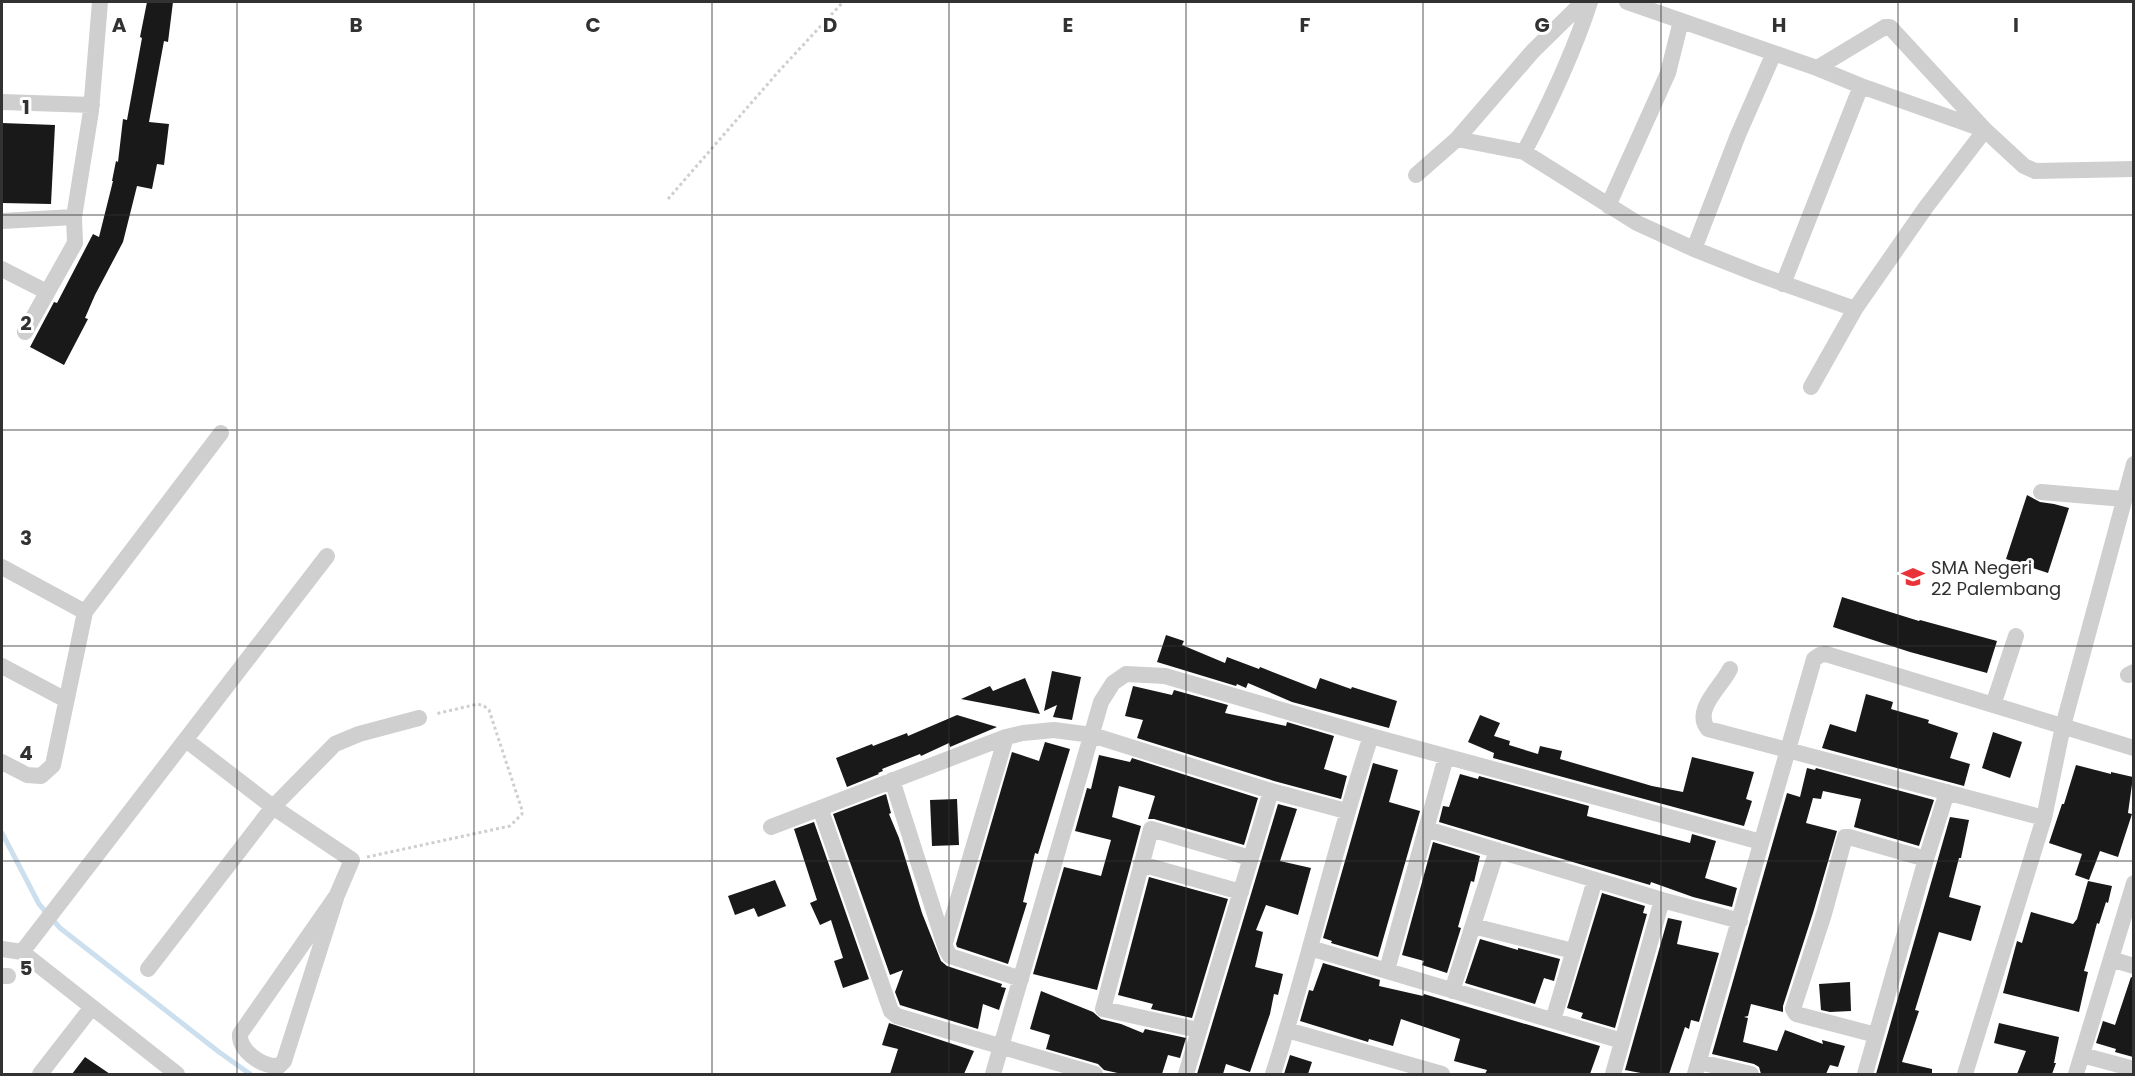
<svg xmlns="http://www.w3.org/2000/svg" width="2135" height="1076" font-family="Poppins,sans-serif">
	<rect width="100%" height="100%" fill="#fff"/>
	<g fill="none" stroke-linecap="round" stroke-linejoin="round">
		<!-- stream -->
		<path stroke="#ccdfee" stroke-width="5" d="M 2,833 L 39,904 L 60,928 L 219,1052 L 250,1074"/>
	</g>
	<!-- building -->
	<path fill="#191919" d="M 147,2 L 173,2 L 168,42 L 164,41 L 149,122 L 169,124 L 164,165 L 157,164 L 152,189 L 137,186 L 123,242 L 95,295 L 85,318 L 88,319 L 64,365 L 30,347 L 54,302 L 57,303 L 93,234 L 99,237 L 113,181 L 112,181 L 116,161 L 118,162 L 123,119 L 127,120 L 142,38 L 140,37 Z
		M 2,123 L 55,125 L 51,204 L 2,203 Z
		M 2027,495 L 2040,502 L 2054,504 L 2069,508 L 2048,573 L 2006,559 Z
		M 1842,597 L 1919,621 L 1920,620 L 1997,641 L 1987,673 L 1910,652 L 1833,627 Z
		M 1166,635 L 1184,641 L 1182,645 L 1225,663 L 1227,657 L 1259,669 L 1260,667 L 1316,689 L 1320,678 L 1351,689 L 1352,687 L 1397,701 L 1389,728 L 1292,702 L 1248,683 L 1246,688 L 1237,684 L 1236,686 L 1157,662 Z
		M 1052,671 L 1081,677 L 1072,720 L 1053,717 L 1057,705 L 1044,711 Z
		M 1025,678 L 1040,714 L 961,699 L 990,686 L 993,691 Z
		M 1133,686 L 1172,695 L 1174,690 L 1228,705 L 1225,713 L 1286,726 L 1287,722 L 1334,736 L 1324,769 L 1347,776 L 1341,799 L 1274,781 L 1137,738 L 1143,720 L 1125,716 Z
		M 1866,694 L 1893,702 L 1891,709 L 1929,720 L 1928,723 L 1958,733 L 1950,758 L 1970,764 L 1964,786 L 1822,748 L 1830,724 L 1856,732 Z
		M 957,715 L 997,727 L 950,747 L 949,743 L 921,756 L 920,754 L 882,769 L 883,771 L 878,773 L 879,774 L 847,787 L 836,758 L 872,744 L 873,746 L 907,733 L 908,736 Z
		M 1480,715 L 1500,723 L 1494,736 L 1510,741 L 1509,745 L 1538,754 L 1540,746 L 1562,751 L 1560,759 L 1652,786 L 1683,792 L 1692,757 L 1754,772 L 1746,799 L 1752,801 L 1744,826 L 1493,758 L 1494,753 L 1468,742 Z
		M 1993,732 L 2022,742 L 2010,778 L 1982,768 Z
		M 1045,742 L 1070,749 L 1038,854 L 1035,853 L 1023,902 L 1027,903 L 1008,964 L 957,947 L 956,944 L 1012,752 L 1039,761 Z
		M 1099,755 L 1130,762 L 1132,758 L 1258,798 L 1244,845 L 1154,819 L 1148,819 L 1155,796 L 1119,786 L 1112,817 L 1141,826 L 1097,990 L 1033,974 L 1064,867 L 1101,876 L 1111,840 L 1075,831 L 1087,788 L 1091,789 Z
		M 1373,763 L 1398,770 L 1389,802 L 1420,811 L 1378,957 L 1331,943 L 1332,941 L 1323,938 Z
		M 2076,765 L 2111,774 L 2111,772 L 2133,777 L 2128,813 L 2132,814 L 2118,857 L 2100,851 L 2089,880 L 2075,875 L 2082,854 L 2049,843 L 2062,804 L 2064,804 Z
		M 1807,768 L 1815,770 L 1816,768 L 1934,800 L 1919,846 L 1854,827 L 1861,799 L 1823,791 L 1821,799 L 1813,798 L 1806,823 L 1837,831 L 1813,913 L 1783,1006 L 1783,1012 L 1751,1004 L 1748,1016 L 1744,1017 L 1748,1018 L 1743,1042 L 1777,1051 L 1785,1030 L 1823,1044 L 1822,1040 L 1845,1046 L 1838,1067 L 1830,1065 L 1826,1074 L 1761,1074 L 1759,1067 L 1754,1064 L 1712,1054 L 1787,793 L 1800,797 Z
		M 1460,774 L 1478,779 L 1479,776 L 1589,806 L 1587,816 L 1690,843 L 1692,834 L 1716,841 L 1705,878 L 1737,888 L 1732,907 L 1693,897 L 1651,882 L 1650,885 L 1439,822 L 1443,806 L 1449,807 Z
		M 886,794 L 891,813 L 889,814 L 899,838 L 922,913 L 941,961 L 947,966 L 1002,984 L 1001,987 L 1006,988 L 999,1010 L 983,1004 L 978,1029 L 900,1005 L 895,992 L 903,970 L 890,975 L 833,814 Z
		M 957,799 L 959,845 L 932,846 L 930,800 Z
		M 1278,804 L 1297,809 L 1280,861 L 1311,868 L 1298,915 L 1266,905 L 1256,930 L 1263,932 L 1255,967 L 1283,974 L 1278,995 L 1274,994 L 1270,1014 L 1250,1072 L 1226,1064 L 1223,1074 L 1197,1074 Z
		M 1950,817 L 1969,820 L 1961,858 L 1959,858 L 1949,897 L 1981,906 L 1971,941 L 1939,932 L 1915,1010 L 1919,1011 L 1902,1062 L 1932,1069 L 1932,1074 L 1876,1074 Z
		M 814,822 L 869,979 L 843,988 L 834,961 L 843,958 L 831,920 L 820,925 L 810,903 L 817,900 L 794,829 Z
		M 1433,842 L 1480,856 L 1474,882 L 1471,881 L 1458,927 L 1461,928 L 1447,973 L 1422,965 L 1424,961 L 1402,955 Z
		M 1149,877 L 1228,899 L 1192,1018 L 1151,1009 L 1153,1004 L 1118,995 Z
		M 775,880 L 786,906 L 758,917 L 754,908 L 735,915 L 728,896 Z
		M 2088,881 L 2112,886 L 2108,903 L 2106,902 L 2099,924 L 2097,923 L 2084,971 L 2088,972 L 2079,1012 L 2003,993 L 2017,941 L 2022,943 L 2031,912 L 2073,924 L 2077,919 Z
		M 1602,893 L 1645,906 L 1643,913 L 1647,914 L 1615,1028 L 1581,1018 L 1583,1013 L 1567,1008 Z
		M 1668,918 L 1682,921 L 1677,944 L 1719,953 L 1699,1022 L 1691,1020 L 1689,1029 L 1685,1027 L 1669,1074 L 1646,1074 L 1625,1070 Z
		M 1480,939 L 1518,950 L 1518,948 L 1560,959 L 1554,981 L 1544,978 L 1535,1004 L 1465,983 Z
		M 1323,963 L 1380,980 L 1379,986 L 1423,996 L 1424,994 L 1600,1046 L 1590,1074 L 1485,1074 L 1487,1070 L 1454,1061 L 1460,1039 L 1401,1019 L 1393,1046 L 1369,1039 L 1368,1042 L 1300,1021 L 1309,990 L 1313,991 Z
		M 2131,977 L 2133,978 L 2133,1057 L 2115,1052 L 2116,1049 L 2096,1043 L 2103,1021 L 2115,1025 Z
		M 1850,982 L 1851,1011 L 1830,1012 L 1821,1010 L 1819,984 Z
		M 1041,991 L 1093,1012 L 1101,1019 L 1121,1024 L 1143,1033 L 1145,1029 L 1186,1038 L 1180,1058 L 1168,1055 L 1162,1074 L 1122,1074 L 1104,1070 L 1098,1064 L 1046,1049 L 1050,1035 L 1030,1029 Z
		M 889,1023 L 974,1051 L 964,1074 L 890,1074 L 898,1049 L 882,1045 Z
		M 1999,1023 L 2059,1037 L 2054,1063 L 2056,1063 L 2052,1074 L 2017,1074 L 2026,1051 L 1994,1043 Z
		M 1290,1055 L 1312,1062 L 1308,1074 L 1284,1074 Z
		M 85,1057 L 110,1074 L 72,1074 Z"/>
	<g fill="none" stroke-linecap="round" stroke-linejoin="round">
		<!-- path -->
		<path stroke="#cfcfcf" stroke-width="3" stroke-dasharray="3 3" stroke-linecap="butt" d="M 668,199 L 779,71 L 843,2
			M 367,857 L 510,826 L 522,814 L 522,810 L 489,710 L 484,706 L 478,704 L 435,714"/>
		<!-- minor -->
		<path stroke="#cfcfcf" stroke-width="16" d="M 1627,2 L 1817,68 L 1861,86 L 1985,130 L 2024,166 L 2035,171 L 2134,169
			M 2,102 L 92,105
			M 1457,139 L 1524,152 L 1637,223 L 1694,249 L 1757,274 L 1855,309
			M 1524,152 C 1550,103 1573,54 1590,2
			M 1416,175 L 1457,139 L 1533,51 L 1583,2
			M 1608,206 L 1668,73 L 1681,21
			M 2,221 L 74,217
			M 1694,249 L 1738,135 L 1774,53
			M 2,269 L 47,292
			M 1783,284 L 1861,86
			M 25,332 L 75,243 L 74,217 L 91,111 L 100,2
			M 1811,387 L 1855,309 L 1926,207 L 1985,130 L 1890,27 L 1885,27 L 1817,68
			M 2041,492 L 2124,499
			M 2,567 L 85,612
			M 2,666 L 66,700
			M 1730,669 C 1723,685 1692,710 1708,729 L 2044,818
			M 2128,675 L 2134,672
			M 1993,705 L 2016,636
			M 186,740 L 273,807 L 352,860 L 337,895 L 284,1061 L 279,1066 C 262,1067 239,1051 240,1034 L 337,895
			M 2,762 L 27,775 L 41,776 L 53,765 L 85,612 L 221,433
			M 892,780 L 946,949 L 950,956 L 1021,979
			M 820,808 L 891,1011 L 897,1016 L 1095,1074
			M 771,827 L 1006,737 L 1023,733 L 1054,730 L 1092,735 L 1271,791 L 1346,811
			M 1426,829 L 1662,900 L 1740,921
			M 1141,864 L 1241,892
			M 1473,926 L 1573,951
			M 945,943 L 1006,737
			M 1310,948 L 1622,1041
			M 2,949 L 22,952 L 177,1074
			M 22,952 L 327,556
			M 2111,959 L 2134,966
			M 148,969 L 273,807 L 335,744 L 359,734 L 419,718
			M 1387,970 L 1446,757
			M 2,976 L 8,976
			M 1452,991 L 1497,850
			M 1553,1020 L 1595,880
			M 1198,1030 L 1103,1009 L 1151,829 L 1250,858
			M 1287,1030 L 1442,1074
			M 1876,1035 L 1796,1014 L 1793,1009 L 1824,914 L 1845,837 L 1849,837 L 1926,859
			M 2082,1055 L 2134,1069
			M 1699,1062 L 1751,1074
			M 40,1074 L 92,1007
			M 993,1074 L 1101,702 L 1113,683 L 1126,674 L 1165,676 L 1371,736 L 1761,842
			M 1186,1074 L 1271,791
			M 1273,1074 C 1309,962 1334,848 1371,736
			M 1613,1074 L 1662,900
			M 1695,1074 L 1814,659 L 1820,655 L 1826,654 L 2134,748
			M 1865,1074 L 1926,859 L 1947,792
			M 1965,1074 L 2044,818 L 2063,726 L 2134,464
			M 2076,1074 L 2134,883"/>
	</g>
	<!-- grid -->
	<path fill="none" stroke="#323232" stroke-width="1.5" stroke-opacity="0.55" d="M 237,2 L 237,1074M 474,2 L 474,1074M 712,2 L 712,1074M 949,2 L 949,1074M 1186,2 L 1186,1074M 1423,2 L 1423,1074M 1661,2 L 1661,1074M 1898,2 L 1898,1074M 2,215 L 2134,215M 2,430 L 2134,430M 2,646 L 2134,646M 2,861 L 2134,861"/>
	<!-- icons -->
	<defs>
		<g id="school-bare" transform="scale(1.8)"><path d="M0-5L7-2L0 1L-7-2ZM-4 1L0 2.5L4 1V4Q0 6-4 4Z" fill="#e93339" stroke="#fff" stroke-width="2.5" paint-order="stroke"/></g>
	</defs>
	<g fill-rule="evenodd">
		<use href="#school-bare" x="1913" y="577"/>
	</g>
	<g text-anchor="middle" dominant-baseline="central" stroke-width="6" stroke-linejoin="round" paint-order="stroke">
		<!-- poi labels -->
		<g font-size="18" fill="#323232" stroke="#fff" text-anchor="start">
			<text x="1931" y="567">SMA Negeri<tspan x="1931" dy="21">22 Palembang</tspan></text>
		</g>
	</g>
	<g font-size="20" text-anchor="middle" font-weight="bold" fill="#323232" stroke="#fff" stroke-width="6" stroke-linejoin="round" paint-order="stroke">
		<text x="119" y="32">A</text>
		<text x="356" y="32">B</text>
		<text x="593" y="32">C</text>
		<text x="830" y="32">D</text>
		<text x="1068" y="32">E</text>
		<text x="1305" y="32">F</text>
		<text x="1542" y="32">G</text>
		<text x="1779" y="32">H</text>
		<text x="2016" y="32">I</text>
		<text x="26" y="114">1</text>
		<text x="26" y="330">2</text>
		<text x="26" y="545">3</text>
		<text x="26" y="760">4</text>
		<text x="26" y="975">5</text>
	</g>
	<!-- border -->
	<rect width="2135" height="1076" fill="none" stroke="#323232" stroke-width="6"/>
</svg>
